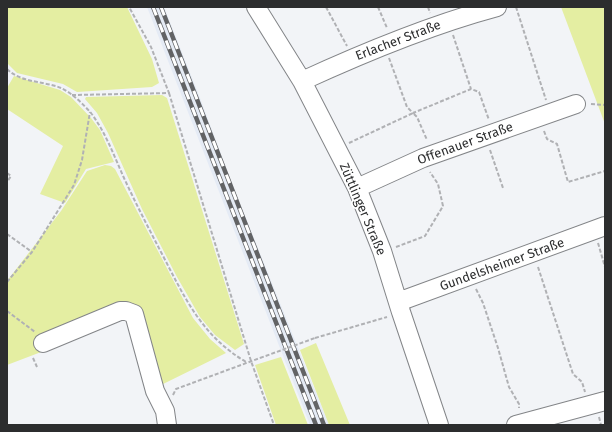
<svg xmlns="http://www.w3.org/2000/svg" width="612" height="432" font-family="'Fira Sans',sans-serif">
	<rect width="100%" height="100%" fill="#f2f4f7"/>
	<!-- built -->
	<path fill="#e5ebf5" d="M 147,7 L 164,7 L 200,98 L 231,181 L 329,425 L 310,425 Z"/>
	<!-- green -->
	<path fill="#e4eea2" d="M 7,7 L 127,7 L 152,59 L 159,83 L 152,87 L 77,92 L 63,84 L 17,73 L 8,64 L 7,59 Z
		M 561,7 L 605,7 L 605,124 Z
		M 14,76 L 60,90 L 71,97 L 91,118 L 100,130 L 114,162 L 86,169 L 65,203 L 40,194 L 63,146 L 7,109 L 7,88 Z
		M 162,95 L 167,98 L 244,344 L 235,350 L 215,335 L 200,317 L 177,277 L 142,209 L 108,133 L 97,113 L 85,99 L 86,97 Z
		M 105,165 L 111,166 L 115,169 L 193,318 L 210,339 L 226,353 L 157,387 L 135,308 L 78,338 L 7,365 L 7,281 L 61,211 L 87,171 Z
		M 316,343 L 350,425 L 329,425 L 300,350 Z
		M 281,357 L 308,425 L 276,425 L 255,365 Z"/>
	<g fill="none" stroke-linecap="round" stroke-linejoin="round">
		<!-- minor casing -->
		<g stroke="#838588" stroke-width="20">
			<path id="minor" d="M 256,7 L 302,81 L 357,188 L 382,251 L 401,312 L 439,425
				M 302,81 C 365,52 430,25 497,7
				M 357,188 L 423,158 L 576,104
				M 398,302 L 605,226
				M 43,343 L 120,311 L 126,311 L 134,314 L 155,391 L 165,411 L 167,425
				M 516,425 L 605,401"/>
		</g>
		<!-- path -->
		<path stroke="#b0b1b4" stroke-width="2" stroke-dasharray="4 2" stroke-linecap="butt" d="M 326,7 L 347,46
			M 378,7 L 387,28
			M 428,7 L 430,13
			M 516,7 L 546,100
			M 453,35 L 471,89
			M 389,58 L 407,107 L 413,113 L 471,89 L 479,92 L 489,120
			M 7,69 C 21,83 44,81 61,88 C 72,93 83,104 91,113 C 106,133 114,156 124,178 C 136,204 149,229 162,254 C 185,298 201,335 246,362
			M 169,93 L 251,361 L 274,425
			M 72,95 L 169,93 L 151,47 L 129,7
			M 591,104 L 605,105
			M 544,131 L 547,139 L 557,144 L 568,182 L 605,171
			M 349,143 L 413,113 L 417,117 L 427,140
			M 490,150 L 503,188
			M 7,173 L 11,176 L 7,182
			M 7,234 L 32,252
			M 598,243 L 605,267
			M 396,247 L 425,236 L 443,206 L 438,184 L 430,172
			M 538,267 L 573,374 L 582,382 L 585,392
			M 7,282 L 32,252 L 74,185 L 82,160 L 90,112
			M 476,289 L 483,303 L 498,348 L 509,387 L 519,404 L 519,408
			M 7,311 L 35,332
			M 315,338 L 387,317
			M 33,358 L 37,367
			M 173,395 L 176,389 L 260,358
			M 599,417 L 601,425"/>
		<!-- minor -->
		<use href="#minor" stroke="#fff" stroke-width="18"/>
		<!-- rail casing -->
		<g stroke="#626365" stroke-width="4.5">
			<path id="rail" d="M 153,7 L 316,425
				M 161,7 L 324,425"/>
		</g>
		<!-- rail -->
		<use href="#rail" stroke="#fff" stroke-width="3" stroke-dasharray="9" stroke-linecap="butt"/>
		<!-- path-bridge -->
		<path stroke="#b0b1b4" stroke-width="2" stroke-dasharray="4 2" stroke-linecap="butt" d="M 260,358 L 315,338"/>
	</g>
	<g text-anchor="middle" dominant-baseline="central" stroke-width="3.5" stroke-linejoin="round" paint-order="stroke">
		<!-- street labels -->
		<g font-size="13" fill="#2c2d2e" stroke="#fff">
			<text transform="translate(398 40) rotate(-21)">Erlacher Straße</text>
			<text transform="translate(465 143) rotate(-20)">Offenauer Straße</text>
			<text transform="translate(363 209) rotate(67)">Züttlinger Straße</text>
			<text transform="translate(502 264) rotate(-20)">Gundelsheimer Straße</text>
		</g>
	</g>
	<!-- border -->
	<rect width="612" height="432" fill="none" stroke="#2c2d2e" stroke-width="16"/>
</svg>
